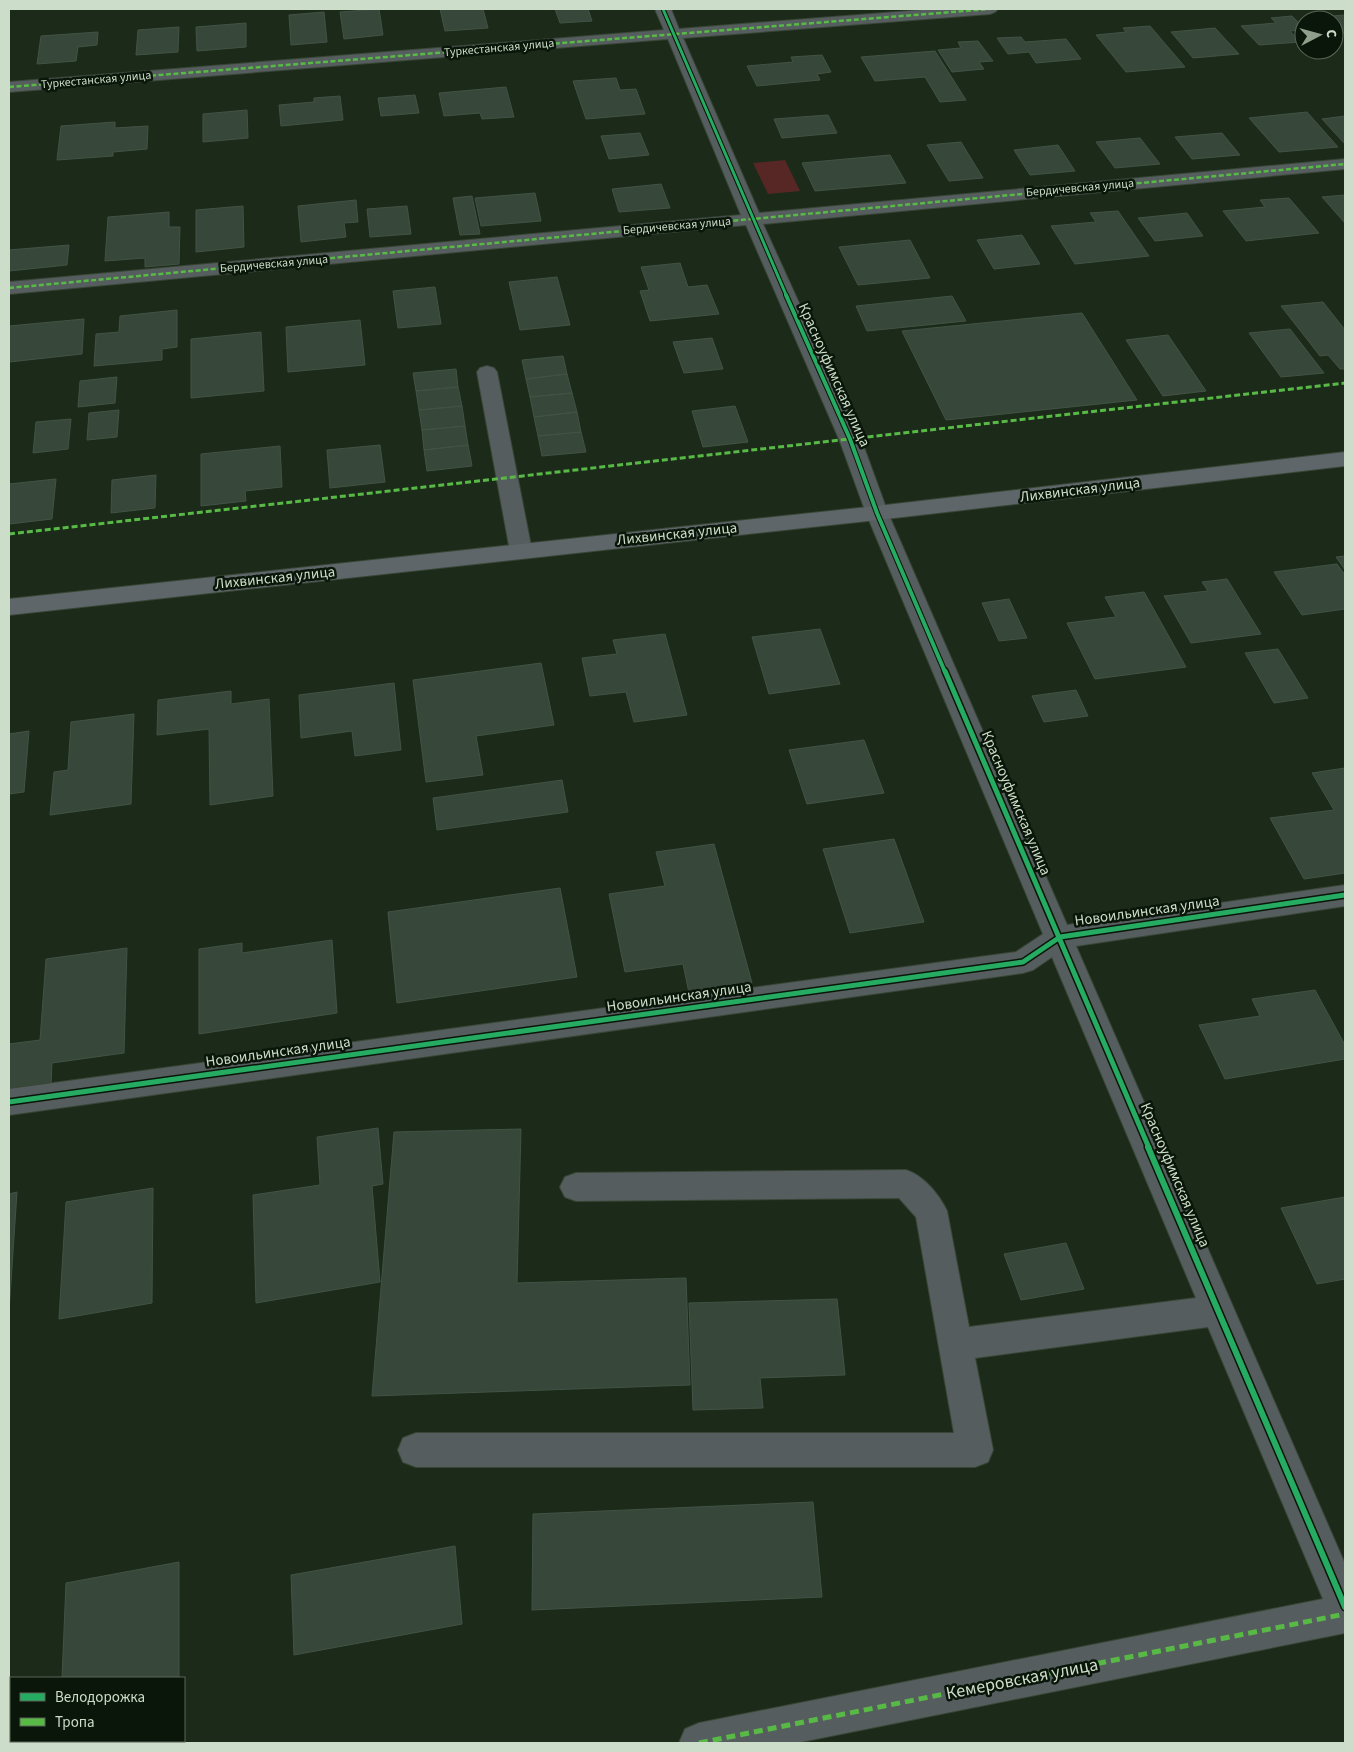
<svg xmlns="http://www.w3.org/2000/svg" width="1354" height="1752" font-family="'Source Sans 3',sans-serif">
	<rect width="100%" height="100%" fill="#1c2b19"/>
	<!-- green -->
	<path fill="#572725" d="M 785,160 L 800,191 L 768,194 L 753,163 Z"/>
	<!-- building -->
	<path fill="#37473a" stroke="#425346" d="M 379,9 L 383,35 L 344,39 L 340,12 Z
		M 440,9 L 483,9 L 488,28 L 445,31 Z
		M 555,9 L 588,9 L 592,21 L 560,23 Z
		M 324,12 L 327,42 L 291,45 L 289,15 Z
		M 1345,15 L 1345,33 L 1335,34 L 1334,20 L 1322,20 L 1319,17 Z
		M 1292,16 L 1304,28 L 1304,30 L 1290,31 L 1300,42 L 1259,45 L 1241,26 L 1276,23 L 1271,18 Z
		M 246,23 L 246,47 L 197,51 L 196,27 Z
		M 1150,26 L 1185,67 L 1126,72 L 1096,35 L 1126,32 L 1123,28 Z
		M 179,27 L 178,52 L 136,55 L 138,30 Z
		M 1215,28 L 1239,54 L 1193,58 L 1171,32 Z
		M 98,32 L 97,45 L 78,47 L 76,61 L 37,64 L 41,36 Z
		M 1021,37 L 1025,42 L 1066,39 L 1081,59 L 1036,63 L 1029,52 L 1008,54 L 997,38 Z
		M 978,41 L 993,61 L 979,62 L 984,69 L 952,72 L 938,50 L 961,48 L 958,42 Z
		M 935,51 L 966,100 L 940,102 L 925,77 L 875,81 L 861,57 Z
		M 822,55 L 831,72 L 817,74 L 820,80 L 757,86 L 747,66 L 793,62 L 791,57 Z
		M 616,78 L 620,90 L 636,89 L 645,114 L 586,119 L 573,81 Z
		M 506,87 L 514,117 L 482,119 L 480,113 L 444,116 L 439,93 Z
		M 415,95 L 419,113 L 381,116 L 378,98 Z
		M 340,96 L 343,120 L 281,126 L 279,105 L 314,102 L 314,98 Z
		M 247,110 L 248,138 L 203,142 L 203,114 Z
		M 1307,112 L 1338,147 L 1279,152 L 1249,118 Z
		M 828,115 L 837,133 L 782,138 L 774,119 Z
		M 1345,116 L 1345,144 L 1322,119 Z
		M 115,122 L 115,128 L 148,126 L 147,149 L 113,152 L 113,156 L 57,160 L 61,126 Z
		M 640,133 L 649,155 L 609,159 L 601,136 Z
		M 1222,133 L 1240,155 L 1192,159 L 1175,137 Z
		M 1140,138 L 1160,164 L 1115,168 L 1096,142 Z
		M 961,142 L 983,178 L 949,181 L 927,145 Z
		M 1058,145 L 1075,171 L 1030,175 L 1014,150 Z
		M 890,155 L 906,183 L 815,191 L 802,163 Z
		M 661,184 L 670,208 L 619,212 L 612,189 Z
		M 535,193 L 541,221 L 481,226 L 475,198 Z
		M 1345,195 L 1345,222 L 1344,222 L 1322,197 Z
		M 472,196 L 480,234 L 460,235 L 453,198 Z
		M 1289,198 L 1319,233 L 1246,241 L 1223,211 L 1265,207 L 1260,200 Z
		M 356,200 L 358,222 L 344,223 L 346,237 L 301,242 L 298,206 Z
		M 243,206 L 244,247 L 196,252 L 196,210 Z
		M 407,206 L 411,234 L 370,237 L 367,209 Z
		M 1118,211 L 1149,256 L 1075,264 L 1051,226 L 1096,222 L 1090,213 Z
		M 169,212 L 169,227 L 180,227 L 179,264 L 145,267 L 145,258 L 105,261 L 108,217 Z
		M 1187,213 L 1203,236 L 1155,241 L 1138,218 Z
		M 1022,235 L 1040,264 L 994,269 L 977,240 Z
		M 910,240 L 930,278 L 858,285 L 839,247 Z
		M 69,245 L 67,265 L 9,271 L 9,250 Z
		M 680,263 L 688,287 L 707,285 L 719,314 L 650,321 L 640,291 L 649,290 L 641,267 Z
		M 557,277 L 570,325 L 520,330 L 509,282 Z
		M 435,287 L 441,324 L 398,328 L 393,291 Z
		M 952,296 L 966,321 L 867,331 L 856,306 Z
		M 1323,302 L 1345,330 L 1345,369 L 1340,369 L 1328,355 L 1320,356 L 1281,306 Z
		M 177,310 L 177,347 L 162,349 L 162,360 L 94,366 L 96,334 L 119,332 L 120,316 Z
		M 1082,313 L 1137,400 L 946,420 L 902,331 Z
		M 84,319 L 82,354 L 9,362 L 9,326 Z
		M 360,320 L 365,365 L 288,372 L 286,327 Z
		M 1290,329 L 1324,373 L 1281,377 L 1249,333 Z
		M 261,332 L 264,391 L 191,398 L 191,339 Z
		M 1168,335 L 1206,391 L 1163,396 L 1126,340 Z
		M 712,338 L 723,369 L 684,373 L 673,342 Z
		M 563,356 L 567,374 L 526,379 L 522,360 Z
		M 456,369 L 458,387 L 416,391 L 413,373 Z
		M 567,374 L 572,393 L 530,397 L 526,379 Z
		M 117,377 L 115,403 L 78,407 L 80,381 Z
		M 458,387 L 462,406 L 419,410 L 416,391 Z
		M 572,393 L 577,412 L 534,417 L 530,397 Z
		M 462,406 L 465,426 L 422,430 L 419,410 Z
		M 735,406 L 748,442 L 703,447 L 692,411 Z
		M 119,410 L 117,437 L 87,440 L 89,413 Z
		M 577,412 L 581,432 L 538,436 L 534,417 Z
		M 71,419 L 68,449 L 33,453 L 36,422 Z
		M 465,426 L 468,445 L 424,450 L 422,430 Z
		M 581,432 L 586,452 L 542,456 L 538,436 Z
		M 380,445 L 385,482 L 330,488 L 327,450 Z
		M 468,445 L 472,466 L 427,471 L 424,450 Z
		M 280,446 L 282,487 L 245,491 L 246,501 L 201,506 L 201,454 Z
		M 156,475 L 155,508 L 111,513 L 112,480 Z
		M 56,479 L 52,519 L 9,524 L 9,484 Z
		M 1345,556 L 1345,570 L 1336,557 Z
		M 1337,564 L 1345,575 L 1345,609 L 1302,615 L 1274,572 Z
		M 1227,579 L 1261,634 L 1191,643 L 1164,596 L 1208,591 L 1202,582 Z
		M 1144,592 L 1186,667 L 1095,679 L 1067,623 L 1116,617 L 1105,597 Z
		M 1009,599 L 1027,638 L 999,641 L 982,603 Z
		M 820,629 L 840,684 L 769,694 L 752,637 Z
		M 665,634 L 687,715 L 634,722 L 626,692 L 590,696 L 582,658 L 617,654 L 613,640 Z
		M 1278,649 L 1308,698 L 1274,703 L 1245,653 Z
		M 541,663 L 554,725 L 476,736 L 483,775 L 426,782 L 413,680 Z
		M 394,683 L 401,750 L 355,756 L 352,731 L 301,738 L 299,695 Z
		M 1076,690 L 1088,716 L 1044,722 L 1032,696 Z
		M 231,691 L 231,704 L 269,699 L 273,796 L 210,805 L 209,729 L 157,735 L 158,700 Z
		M 134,714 L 131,804 L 50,815 L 54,772 L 68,770 L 71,722 Z
		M 29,731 L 24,792 L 9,794 L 9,734 Z
		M 864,740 L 884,793 L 807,804 L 789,750 Z
		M 1345,768 L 1345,873 L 1304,879 L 1270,818 L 1334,810 L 1312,773 Z
		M 562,780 L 568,812 L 437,830 L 433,798 Z
		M 894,839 L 924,922 L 850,933 L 823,849 Z
		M 714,844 L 752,983 L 689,993 L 683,964 L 625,972 L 609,894 L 665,886 L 656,852 Z
		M 560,888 L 577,977 L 397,1003 L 388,912 Z
		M 332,940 L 337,1013 L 199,1034 L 199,949 L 242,943 L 242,953 Z
		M 127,948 L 124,1053 L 52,1063 L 51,1086 L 9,1092 L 9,1044 L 40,1040 L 46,959 Z
		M 1315,990 L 1345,1045 L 1345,1059 L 1225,1079 L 1199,1025 L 1260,1016 L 1252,999 Z
		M 378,1128 L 383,1184 L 372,1186 L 380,1282 L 256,1303 L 253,1195 L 320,1185 L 317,1137 Z
		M 521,1129 L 517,1283 L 686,1278 L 690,1385 L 372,1396 L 394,1132 Z
		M 153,1188 L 152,1303 L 59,1319 L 66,1202 Z
		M 17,1192 L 9,1312 L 9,1194 Z
		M 1345,1197 L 1345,1279 L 1317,1284 L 1281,1208 Z
		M 1066,1243 L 1084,1289 L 1021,1300 L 1004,1254 Z
		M 837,1299 L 845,1375 L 760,1378 L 763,1408 L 693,1410 L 689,1303 Z
		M 813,1502 L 822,1597 L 532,1610 L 533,1514 Z
		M 455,1546 L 462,1624 L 294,1655 L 291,1575 Z
		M 179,1562 L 179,1678 L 62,1678 L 66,1583 Z
		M 60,1741 L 180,1741 L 180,1743 L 59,1743 Z"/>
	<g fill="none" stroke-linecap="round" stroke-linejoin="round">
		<!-- minor casing -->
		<g stroke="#394637" stroke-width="2">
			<path id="minor" d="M 655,9 L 671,9 L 679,29 L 935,9 L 998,9 L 995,12 L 990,14 L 683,38 L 759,213 L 1345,159 L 1345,169 L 763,224 L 861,439 L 888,513 L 1067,925 L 1345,885 L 1345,906 L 1076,946 L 1345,1564 L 1345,1633 L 796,1743 L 679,1743 L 685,1729 L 699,1723 L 1323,1599 L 1208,1327 L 975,1358 L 993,1450 L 988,1462 L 975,1467 L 416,1467 L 403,1462 L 398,1450 L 403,1438 L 416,1433 L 954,1433 L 916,1217 L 899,1198 L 576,1201 L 565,1197 L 560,1187 L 565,1177 L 576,1173 L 906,1170 C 924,1176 939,1194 947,1211 L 969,1327 L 1196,1298 L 1052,957 L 1033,970 L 1023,973 L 9,1115 L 9,1089 L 1016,952 L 1043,934 L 866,513 L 839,439 L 746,225 L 9,294 L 9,282 L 741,215 L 668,39 L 9,92 L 9,82 L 664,30 Z
				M 487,366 L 494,368 L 497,372 L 532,551 L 529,556 L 521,558 L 513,556 L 510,551 L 477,372 L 480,368 Z"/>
		</g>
		<!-- major casing -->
		<g stroke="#394637" stroke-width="2">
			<path id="major" d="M 1345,452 L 1345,466 L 877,520 L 9,615 L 9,599 L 877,506 Z"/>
		</g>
		<!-- minor -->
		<use href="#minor" fill="#565d5e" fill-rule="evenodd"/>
		<!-- major -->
		<use href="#major" fill="#5f666a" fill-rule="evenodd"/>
		<!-- quiet-far2 -->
		<path stroke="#58b947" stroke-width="2.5" stroke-dasharray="5 2.5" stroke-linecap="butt" d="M 9,87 L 990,9
			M 9,288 L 1345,164"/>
		<!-- quiet-far1 -->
		<path stroke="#58b947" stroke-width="3" stroke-dasharray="6 3" stroke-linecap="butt" d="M 9,534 L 1345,383"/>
		<!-- quiet -->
		<path stroke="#58b947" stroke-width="5" stroke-dasharray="9 5" stroke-linecap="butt" d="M 699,1743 L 1345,1614"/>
		<!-- cycleway-far3 casing -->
		<g stroke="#0a1609" stroke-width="5">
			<path id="cycleway-far3" d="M 663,9 L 787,297"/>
		</g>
		<!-- cycleway-far2 casing -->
		<g stroke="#0a1609" stroke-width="6">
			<path id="cycleway-far2" d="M 786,295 L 850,439 L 877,513 L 945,672"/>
		</g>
		<!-- cycleway-far1 casing -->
		<g stroke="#0a1609" stroke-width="8">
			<path id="cycleway-far1" d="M 945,671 L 1149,1148
				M 9,1102 L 1023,962 L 1060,937 L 1345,895"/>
		</g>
		<!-- cycleway casing -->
		<g stroke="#0a1609" stroke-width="9">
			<path id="cycleway" d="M 1148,1147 L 1345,1607"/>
		</g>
		<!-- cycleway-far3 -->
		<use href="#cycleway-far3" stroke="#26ab63" stroke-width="3"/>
		<!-- cycleway-far2 -->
		<use href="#cycleway-far2" stroke="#26ab63" stroke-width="4"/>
		<!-- cycleway-far1 -->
		<use href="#cycleway-far1" stroke="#26ab63" stroke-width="5"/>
		<!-- cycleway -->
		<use href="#cycleway" stroke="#26ab63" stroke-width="6"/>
	</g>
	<g text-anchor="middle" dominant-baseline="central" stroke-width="5" stroke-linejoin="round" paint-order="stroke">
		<!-- far-street labels -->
		<g font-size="12" fill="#ccddc9" stroke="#0a1609">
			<text transform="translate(499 48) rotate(-5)">Туркестанская улица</text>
			<text transform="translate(96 80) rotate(-5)">Туркестанская улица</text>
			<text transform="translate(1080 188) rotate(-5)">Бердичевская улица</text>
			<text transform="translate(677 226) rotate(-5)">Бердичевская улица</text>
			<text transform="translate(274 264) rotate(-5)">Бердичевская улица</text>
		</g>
		<!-- street labels -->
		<g font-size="15" fill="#ccddc9" stroke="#0a1609">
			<text transform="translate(834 375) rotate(66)">Красноуфимская улица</text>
			<text transform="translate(1080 490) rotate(-7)">Лихвинская улица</text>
			<text transform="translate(677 534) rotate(-6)">Лихвинская улица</text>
			<text transform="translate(275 578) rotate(-6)">Лихвинская улица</text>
			<text transform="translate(1016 803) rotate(67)">Красноуфимская улица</text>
			<text transform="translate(1147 911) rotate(-8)">Новоильинская улица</text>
			<text transform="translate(679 997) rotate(-8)">Новоильинская улица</text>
			<text transform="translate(278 1052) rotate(-8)">Новоильинская улица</text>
			<text transform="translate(1175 1175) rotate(67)">Красноуфимская улица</text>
		</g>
		<!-- near-street labels -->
		<g font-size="18" fill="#ccddc9" stroke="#0a1609">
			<text transform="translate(1022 1679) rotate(-11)">Кемеровская улица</text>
		</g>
	</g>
	<!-- border -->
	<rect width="1354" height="1752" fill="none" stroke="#ccddc9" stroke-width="20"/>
	<!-- legend -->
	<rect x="10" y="1677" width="175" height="65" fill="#0a1609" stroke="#586656"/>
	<rect x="20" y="1693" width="25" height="8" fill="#26ab63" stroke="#586656"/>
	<text x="55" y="1702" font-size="15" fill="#ccddc9">Велодорожка</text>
	<rect x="20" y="1718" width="25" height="8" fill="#58b947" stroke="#586656"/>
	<text x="55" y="1727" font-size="15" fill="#ccddc9">Тропа</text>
	<!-- north arrow -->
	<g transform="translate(1319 35) rotate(84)"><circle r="24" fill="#0a1609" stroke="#586656"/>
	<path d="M0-4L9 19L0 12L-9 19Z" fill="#8e9f8b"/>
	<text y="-8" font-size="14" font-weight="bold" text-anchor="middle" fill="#ccddc9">С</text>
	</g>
</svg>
